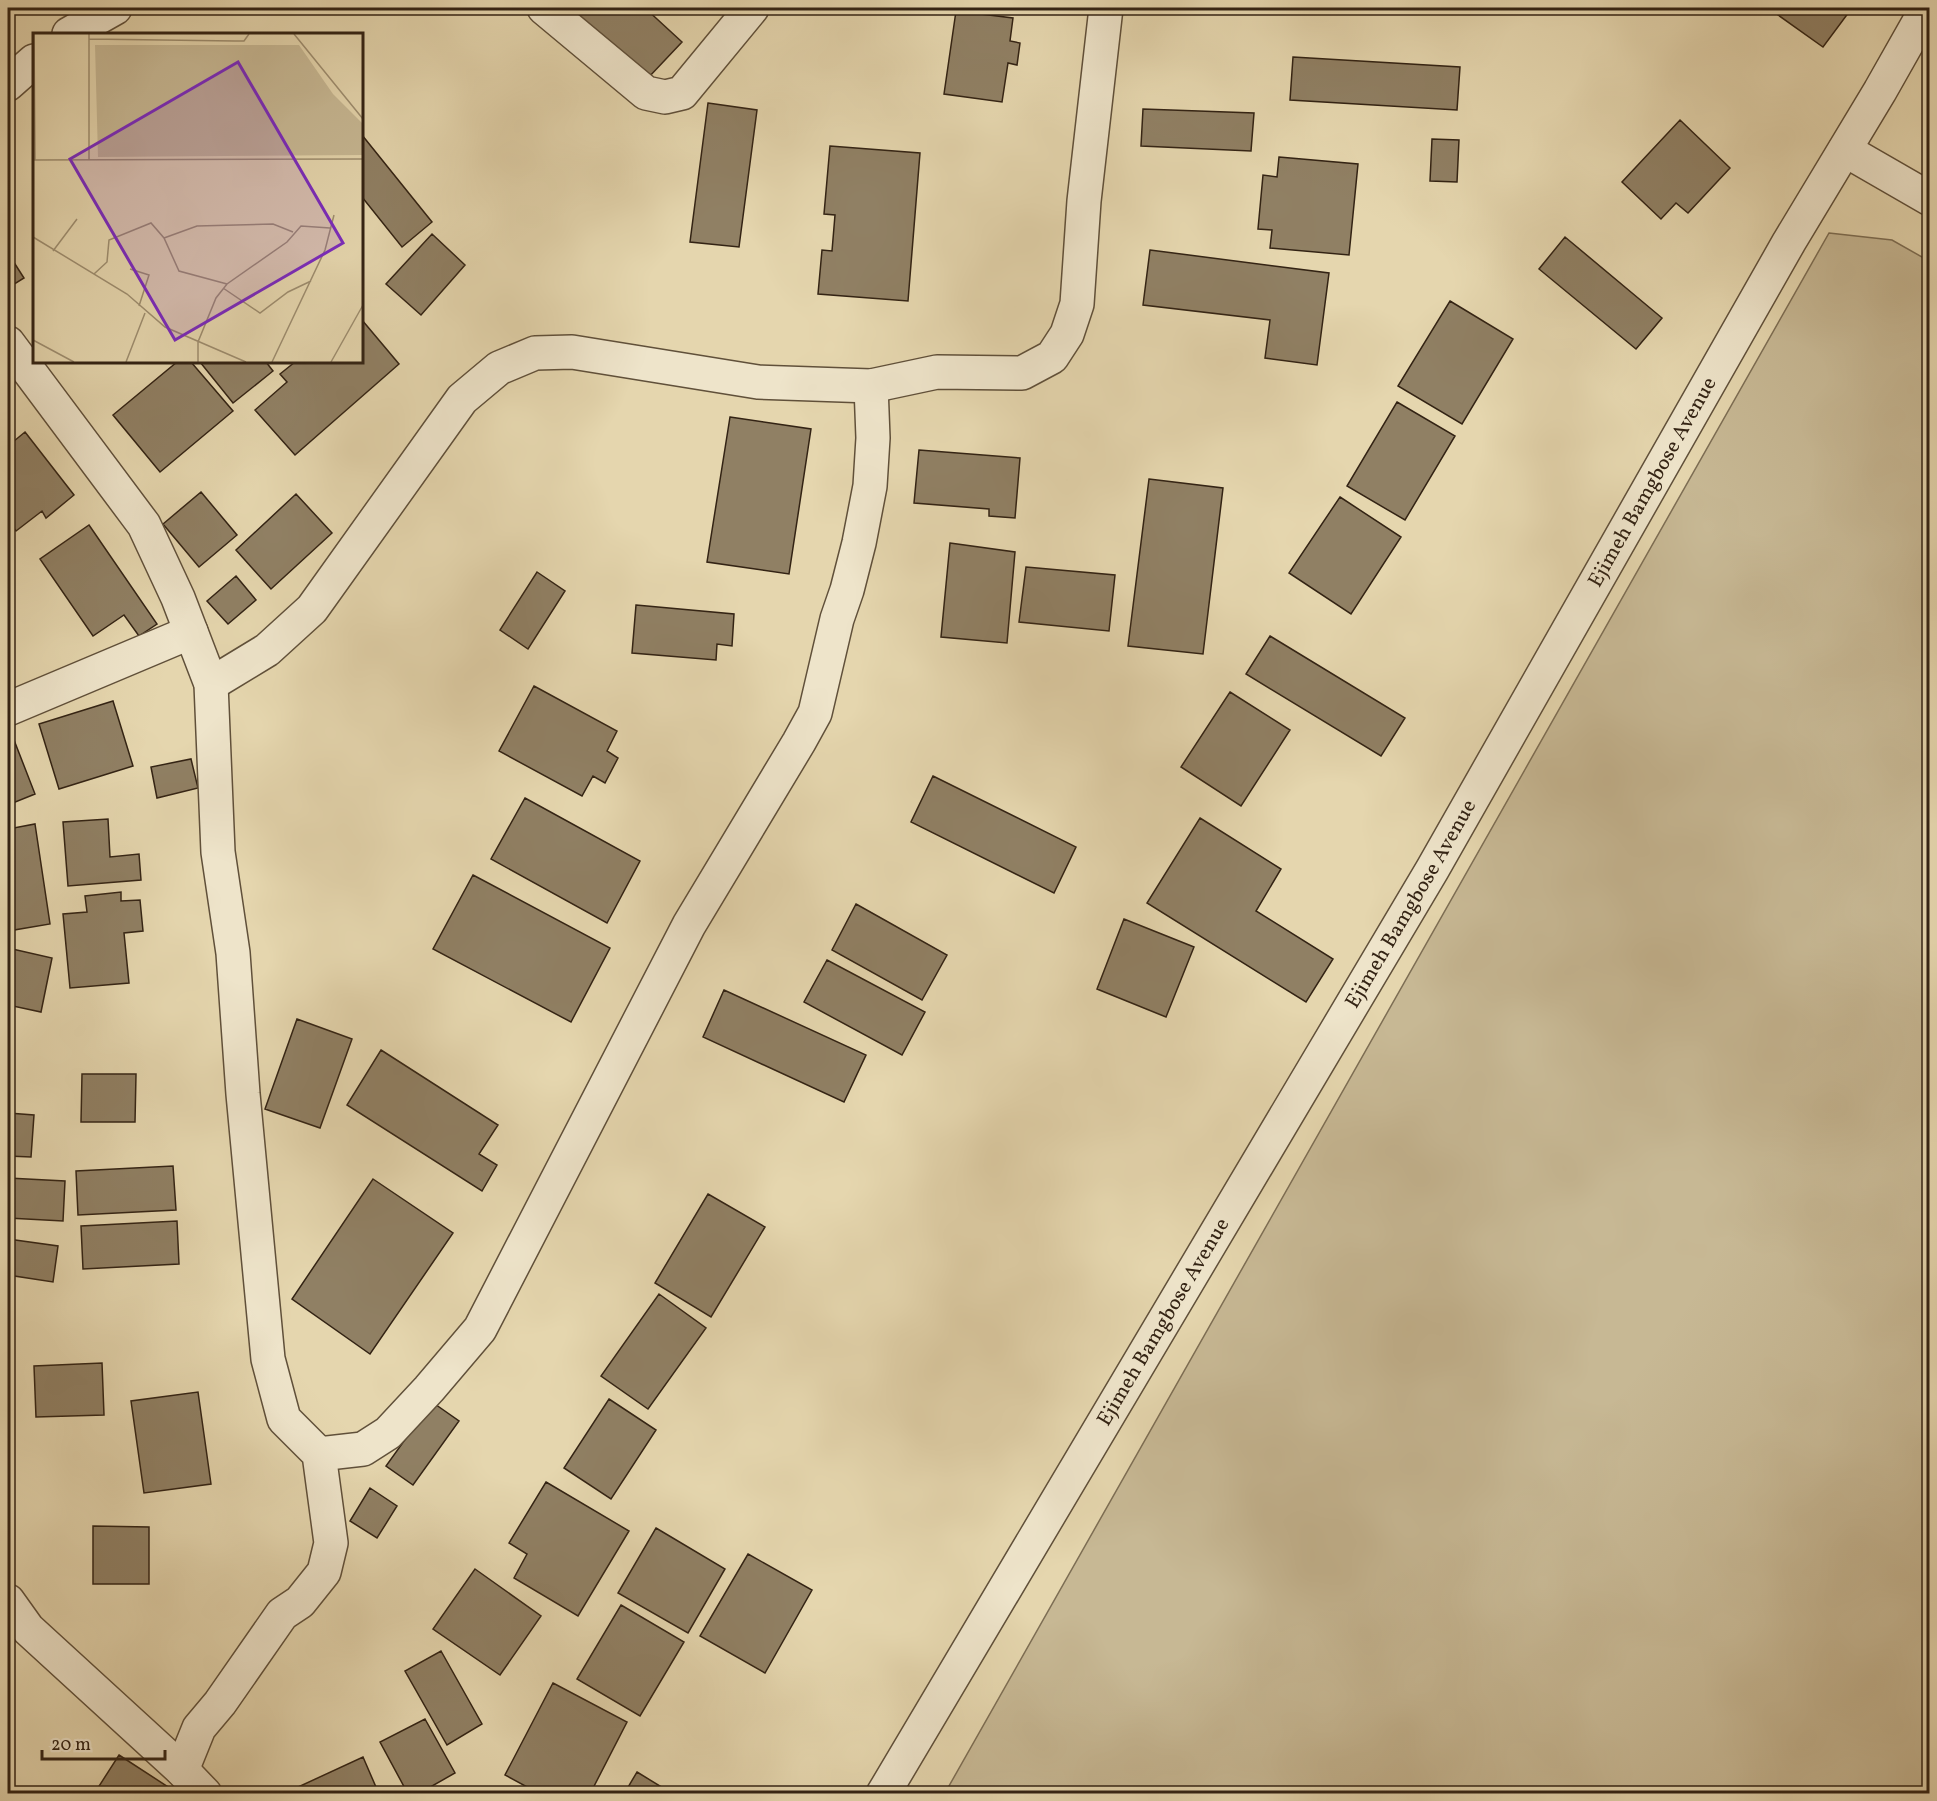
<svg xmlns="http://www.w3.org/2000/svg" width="1937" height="1801" font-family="Vollkorn,serif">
	<rect width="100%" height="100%" fill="#e5d6ae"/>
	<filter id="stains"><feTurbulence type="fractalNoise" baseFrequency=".00333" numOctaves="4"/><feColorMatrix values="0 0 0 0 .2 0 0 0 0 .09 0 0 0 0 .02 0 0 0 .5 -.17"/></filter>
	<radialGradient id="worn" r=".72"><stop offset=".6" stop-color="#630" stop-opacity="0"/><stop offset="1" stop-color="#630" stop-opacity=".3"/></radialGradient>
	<!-- green -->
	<path fill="#c7b894" stroke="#7d6e54" stroke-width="1.5" d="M 1829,233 L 1892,240 L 1929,261 L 1929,1793 L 945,1793 Z"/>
	<!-- building -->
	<path fill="#908064" stroke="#332314" stroke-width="1.5" d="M 571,8 L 645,8 L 682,42 L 648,78 Z
		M 1773,8 L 1852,8 L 1823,47 L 1771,10 Z
		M 956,11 L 1013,18 L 1010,41 L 1020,43 L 1017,65 L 1008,63 L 1002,102 L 944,94 Z
		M 1293,57 L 1460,67 L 1457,110 L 1290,100 Z
		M 708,103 L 757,110 L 739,247 L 690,242 Z
		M 1143,109 L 1254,113 L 1251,151 L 1141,146 Z
		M 1680,120 L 1730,168 L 1688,213 L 1676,203 L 1661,219 L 1622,182 Z
		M 362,135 L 432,222 L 402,247 L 362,197 Z
		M 1432,139 L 1459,140 L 1457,182 L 1430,181 Z
		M 830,146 L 920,153 L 908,301 L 818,294 L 822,250 L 832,251 L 835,215 L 824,214 Z
		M 1279,157 L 1358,164 L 1349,255 L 1270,248 L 1272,230 L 1258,229 L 1263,175 L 1277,177 Z
		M 432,234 L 465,265 L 421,315 L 386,284 Z
		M 1565,237 L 1662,318 L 1636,349 L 1539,269 Z
		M 1150,250 L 1329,273 L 1317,365 L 1265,358 L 1270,320 L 1143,305 Z
		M 15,264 L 24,278 L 8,288 L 8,268 Z
		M 1450,301 L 1513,339 L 1462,424 L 1398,386 Z
		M 362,320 L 399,364 L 295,455 L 255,410 L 287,382 L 280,374 L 295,362 L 362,362 Z
		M 177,362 L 191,362 L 233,411 L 160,472 L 113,415 Z
		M 200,362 L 266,362 L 273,371 L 233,403 Z
		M 1397,402 L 1455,436 L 1405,520 L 1347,486 Z
		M 730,417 L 811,429 L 789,574 L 707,562 Z
		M 25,432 L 74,495 L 46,518 L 42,511 L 16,531 L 8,520 L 8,446 Z
		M 919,450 L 1020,458 L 1015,518 L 989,516 L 989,509 L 914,503 Z
		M 1149,479 L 1223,488 L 1203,654 L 1128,646 Z
		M 201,492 L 237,535 L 199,567 L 163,524 Z
		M 296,494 L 332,533 L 271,589 L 236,550 Z
		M 1340,497 L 1401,537 L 1351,614 L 1289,573 Z
		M 89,525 L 157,624 L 139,636 L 124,615 L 93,636 L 40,559 Z
		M 950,543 L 1015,552 L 1007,643 L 941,637 Z
		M 1026,567 L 1115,575 L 1109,631 L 1019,622 Z
		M 537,572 L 565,591 L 528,649 L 500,630 Z
		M 236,576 L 256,600 L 228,624 L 207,601 Z
		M 636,605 L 734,614 L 732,646 L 717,644 L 716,660 L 632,653 Z
		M 1270,636 L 1405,718 L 1381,756 L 1246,674 Z
		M 534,686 L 617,731 L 607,751 L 618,758 L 605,783 L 593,776 L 582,796 L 499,751 Z
		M 1230,692 L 1290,730 L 1241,806 L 1181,767 Z
		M 113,701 L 133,766 L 59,789 L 39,724 Z
		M 14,740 L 35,794 L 8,805 L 8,742 Z
		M 191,759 L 198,788 L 157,798 L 151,767 Z
		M 933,776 L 1076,847 L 1054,893 L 911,822 Z
		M 525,798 L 640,861 L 607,923 L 491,859 Z
		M 1200,818 L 1281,869 L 1256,911 L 1333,959 L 1306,1002 L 1147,903 Z
		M 108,819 L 110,857 L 139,854 L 141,880 L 68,886 L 63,822 Z
		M 35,824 L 50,924 L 8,931 L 8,829 Z
		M 473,875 L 610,948 L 571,1022 L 433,949 Z
		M 121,892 L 121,901 L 140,900 L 143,931 L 124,933 L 129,983 L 70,988 L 63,914 L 87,912 L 85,896 Z
		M 856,904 L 947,955 L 922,1000 L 832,950 Z
		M 1124,919 L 1194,947 L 1166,1017 L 1097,989 Z
		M 8,948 L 52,958 L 41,1012 L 8,1005 Z
		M 827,960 L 925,1012 L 902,1055 L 804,1002 Z
		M 724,990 L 866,1055 L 844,1102 L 703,1037 Z
		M 297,1019 L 352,1039 L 320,1128 L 265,1109 Z
		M 381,1050 L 498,1125 L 479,1154 L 497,1165 L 482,1191 L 347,1105 Z
		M 82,1074 L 136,1074 L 135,1122 L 81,1122 Z
		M 8,1113 L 34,1115 L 31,1157 L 8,1156 Z
		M 173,1166 L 176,1210 L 78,1215 L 76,1171 Z
		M 8,1178 L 65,1181 L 63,1221 L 8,1218 Z
		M 373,1179 L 453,1233 L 370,1354 L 292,1299 Z
		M 708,1194 L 765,1227 L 711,1317 L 655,1283 Z
		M 177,1221 L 179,1264 L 83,1269 L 81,1226 Z
		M 8,1239 L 58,1246 L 53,1282 L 8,1275 Z
		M 659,1294 L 706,1328 L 648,1409 L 601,1376 Z
		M 102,1363 L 104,1415 L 36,1417 L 34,1366 Z
		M 198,1392 L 211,1484 L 144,1493 L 131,1401 Z
		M 609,1399 L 656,1430 L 611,1499 L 564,1468 Z
		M 432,1402 L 459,1421 L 413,1485 L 386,1466 Z
		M 546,1482 L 629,1531 L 578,1616 L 514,1578 L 527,1554 L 509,1543 Z
		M 370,1488 L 397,1506 L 377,1538 L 350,1521 Z
		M 93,1526 L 149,1527 L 149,1584 L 93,1584 Z
		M 656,1528 L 725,1569 L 688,1633 L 618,1593 Z
		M 748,1554 L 812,1590 L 765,1673 L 700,1636 Z
		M 475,1569 L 541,1616 L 500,1675 L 433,1629 Z
		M 621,1605 L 684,1642 L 640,1716 L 577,1679 Z
		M 441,1651 L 482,1724 L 447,1745 L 405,1671 Z
		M 553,1683 L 627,1722 L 590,1794 L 540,1794 L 505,1775 Z
		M 425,1719 L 455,1773 L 418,1794 L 408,1794 L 380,1742 Z
		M 119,1755 L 179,1794 L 94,1794 Z
		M 363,1757 L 379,1794 L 283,1794 Z
		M 637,1772 L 673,1794 L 624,1794 Z"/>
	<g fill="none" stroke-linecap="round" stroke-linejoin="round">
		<!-- minor casing -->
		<g stroke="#60503a" stroke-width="36">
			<g id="minor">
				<path d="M 544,8 L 646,93 L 665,97 L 682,93 L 752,8"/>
				<path d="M 69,34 L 115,8"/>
				<path d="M 8,84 L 34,61"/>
				<path d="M 1845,150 L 1930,199"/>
				<path d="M 8,343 L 144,525 L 178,598 L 211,684 L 218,852 L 233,953 L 243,1094 L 268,1359 L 284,1419 L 319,1454 L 331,1543 L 324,1572 L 300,1602 L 282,1614 L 220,1703 L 199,1728 L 182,1770"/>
				<path d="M 211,684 L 267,650 L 312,609 L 462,399 L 499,368 L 535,353 L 572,352 L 758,382 L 871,386 L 937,372 L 1022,373 L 1052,357 L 1067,334 L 1077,304 L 1084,201 L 1106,8"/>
				<path d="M 8,709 L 191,632"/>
				<path d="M 319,1454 L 363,1449 L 388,1433 L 429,1389 L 480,1329 L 689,925 L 799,742 L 815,713 L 837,619 L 847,590 L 859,543 L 870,486 L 873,438 L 871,386"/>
				<path d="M 8,1601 L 28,1629 L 182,1770 L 205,1794"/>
				<path id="s1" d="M 883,1794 L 1432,870 L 1789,242 L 1880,91 L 1927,8"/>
			</g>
		</g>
		<!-- minor -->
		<use href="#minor" stroke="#eee4ca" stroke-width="33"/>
	</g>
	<g text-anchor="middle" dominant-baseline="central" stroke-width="5" stroke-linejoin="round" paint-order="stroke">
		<!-- street labels -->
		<g font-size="21" fill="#332314" stroke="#eee4ca">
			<text stroke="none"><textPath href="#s1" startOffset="1521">Ejimeh Bamgbose Avenue</textPath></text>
			<text stroke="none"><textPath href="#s1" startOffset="1035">Ejimeh Bamgbose Avenue</textPath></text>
			<text stroke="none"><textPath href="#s1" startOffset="549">Ejimeh Bamgbose Avenue</textPath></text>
		</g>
	</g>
	<!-- overview -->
	<g transform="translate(33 33)">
		<rect width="330" height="330" fill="#e5d6ae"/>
		<path d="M 62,12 L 266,12 L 300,61 L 330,91 L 330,122 L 65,124 Z" fill="#c7b894"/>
		<path fill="none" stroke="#9e8e70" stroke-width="1.5" d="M 1,1 L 2,127M 56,1 L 56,127M 261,1 L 330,86M 56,6 L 202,8 L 211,8 L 216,1M 0,127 L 330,126M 0,204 L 94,261 L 132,294 L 213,329M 131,205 L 164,193 L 240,191 L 260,199M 20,218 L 44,186M 97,236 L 116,242 L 106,273M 61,241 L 74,229 L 76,207 L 118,190 L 131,205 L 146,238 L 194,251M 190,255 L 227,280 L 255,259 L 278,248M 0,307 L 41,329M 93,329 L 112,280M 165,329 L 165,309 L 183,265 L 194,251 L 254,209 L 268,193 L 297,195M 239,329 L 292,217 L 301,182M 298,329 L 330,272"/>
		<path fill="#7b2cbf" fill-opacity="0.15" stroke="#7b2cbf" stroke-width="3" d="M 205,29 L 310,210 L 142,307 L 37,126 Z"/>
		<rect width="330" height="330" fill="none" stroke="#332314" stroke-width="3"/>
	</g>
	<!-- margin -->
	<rect width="1937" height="1801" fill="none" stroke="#e5d6ae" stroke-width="30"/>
	<rect x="9" y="9" width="1919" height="1783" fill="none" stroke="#332314" stroke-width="3"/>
	<rect x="15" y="15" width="1907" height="1771" fill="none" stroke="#332314" stroke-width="1.5"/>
	<!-- scale -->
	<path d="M42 1750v9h123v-9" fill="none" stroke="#332314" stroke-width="3"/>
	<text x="51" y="1750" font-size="18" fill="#332314" stroke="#eee4ca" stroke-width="4.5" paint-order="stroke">20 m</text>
	<rect width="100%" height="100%" filter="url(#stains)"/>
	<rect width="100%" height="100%" fill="url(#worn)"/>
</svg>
